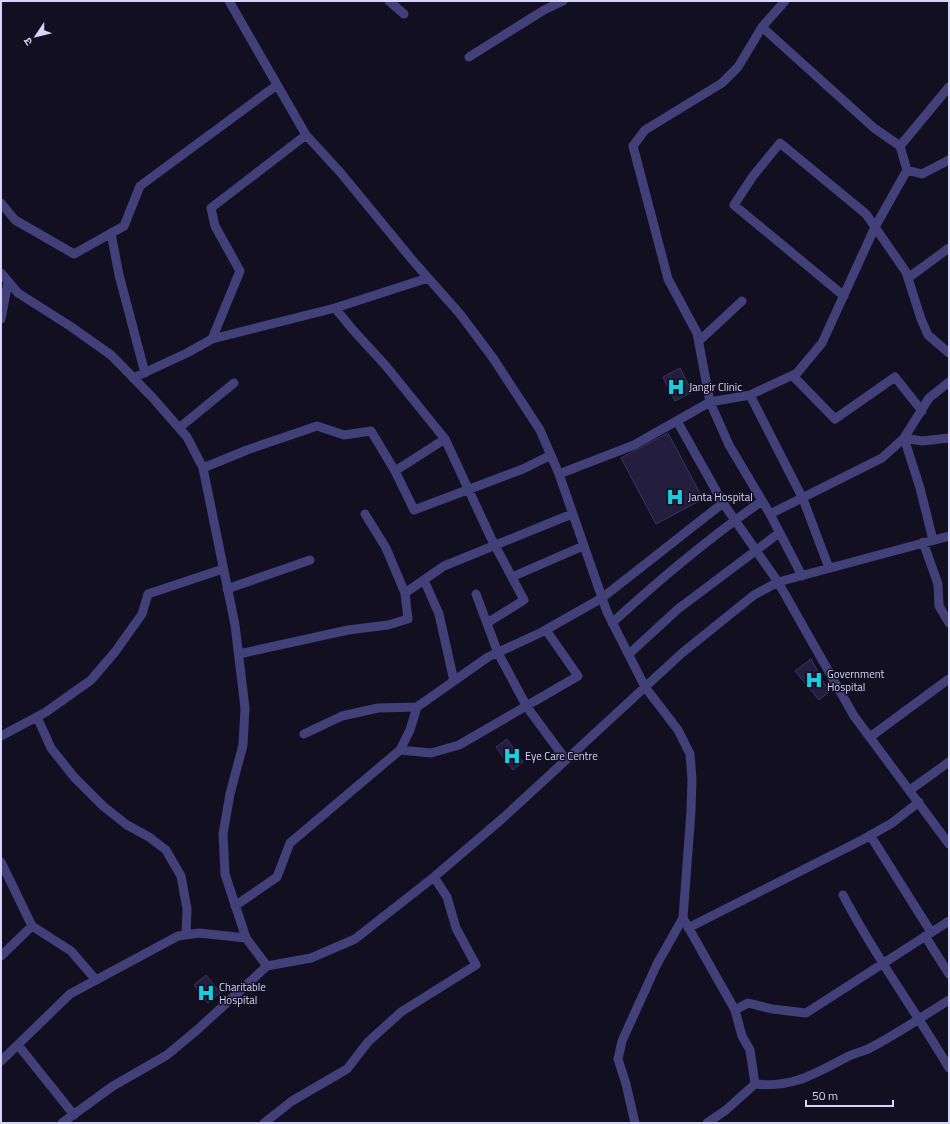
<svg xmlns="http://www.w3.org/2000/svg" width="950" height="1124" font-family="'Titillium Web','Noto Sans Devanagari',sans-serif">
	<rect width="100%" height="100%" fill="#121020"/>
	<!-- building -->
	<path fill="#241e3e" stroke="#3d3368" d="M 680,368 L 692,392 L 675,401 L 663,377 Z
		M 668,433 L 703,499 L 656,524 L 621,458 Z
		M 811,659 L 829,692 L 819,700 L 795,671 Z
		M 507,739 L 523,762 L 513,770 L 496,747 Z
		M 206,975 L 220,993 L 208,1003 L 194,985 Z"/>
	<g fill="none" stroke-linecap="round" stroke-linejoin="round">
		<!-- street -->
		<path stroke="#424079" stroke-width="9" d="M 229,1 L 306,135 L 340,172 L 414,262 L 460,314 L 493,358 L 540,430 L 559,474 L 607,612 L 645,687 L 678,730 L 690,754 L 692,779 L 691,811 L 683,918 L 735,1010 L 742,1036 L 750,1050 L 755,1084 C 793,1088 814,1074 847,1057 C 854,1053 863,1052 870,1048 C 897,1034 923,1016 949,1000
			M 389,1 L 404,14
			M 785,1 L 762,27 L 738,67 L 722,83 L 645,130 L 633,146 L 668,279 L 697,333 L 710,402 L 729,445 L 770,514 L 802,576
			M 762,27 L 874,128 L 900,146
			M 469,57 L 544,10 L 563,1
			M 907,170 L 922,174 L 949,160
			M 1,203 L 15,220 L 74,254 L 124,226 L 140,186 L 277,85
			M 111,233 L 119,275 L 145,373
			M 1,273 L 18,293 L 70,326 L 111,355 L 152,397 L 187,437 L 203,468 L 235,625 L 245,708 L 243,745 L 230,794 L 223,834 L 225,874 L 246,938 L 267,966
			M 908,278 L 949,248
			M 844,296 L 734,205 L 753,176 L 780,143 L 866,214 L 906,272 L 921,319 L 928,335 L 949,353
			M 335,308 L 353,330 L 386,366 L 445,439 L 491,538 L 524,600 L 487,623
			M 1,319 L 8,282
			M 212,339 L 240,271 L 215,226 L 211,208 L 306,135
			M 699,341 L 742,301
			M 793,376 L 835,419 L 895,377 L 922,411
			M 133,378 L 187,353 L 212,339 L 335,308 L 428,278
			M 750,395 L 803,499 L 829,568
			M 677,421 L 723,503 L 778,582 L 854,716 L 949,844
			M 179,428 L 234,383
			M 203,468 L 247,450 L 317,426 L 344,435 L 371,431 L 395,471 L 414,510 L 523,469 L 551,455
			M 395,471 L 445,439
			M 559,474 L 634,445 L 710,402 L 750,395 L 797,373 L 822,343 L 875,227 L 907,170 L 900,146 L 949,87
			M 770,514 L 882,458 L 904,438 L 929,398 L 949,382
			M 933,540 L 920,488 L 904,438 L 922,441 L 949,438
			M 923,542 L 938,584 L 939,606 L 949,623
			M 512,577 L 583,546
			M 424,580 L 439,614 L 454,681
			M 227,589 L 310,560
			M 405,593 L 444,566 L 572,514
			M 476,594 L 498,653 L 527,707 L 566,760
			M 612,623 C 660,579 709,538 762,501
			M 239,654 L 348,630 L 388,625 L 408,619 L 405,593 L 386,548 L 365,514
			M 629,654 L 678,609 L 779,533
			M 37,717 L 51,748 L 74,777 L 103,806 L 127,825 L 149,837 L 166,850 L 181,876 L 187,909 L 186,935
			M 304,734 L 342,716 L 378,708 L 417,707
			M 1,736 L 46,712 L 91,680 L 115,652 L 142,614 L 148,594 L 223,569
			M 870,737 L 949,679
			M 400,750 L 431,753 L 459,745 L 578,676 L 546,630
			M 910,790 L 949,762
			M 870,835 L 931,932
			M 1,862 L 32,926
			M 843,895 C 874,955 915,1010 949,1068
			M 235,906 L 277,877 L 290,843 L 400,750 L 410,730 L 417,707 L 488,657 L 542,632 L 602,598 L 723,503
			M 688,928 L 864,839 L 892,823 L 919,802
			M 925,936 L 949,974
			M 1,956 L 32,926 L 71,951 L 96,980
			M 735,1010 L 748,1003 L 772,1009 L 806,1013 L 949,921
			M 18,1045 L 74,1115
			M 1,1061 L 70,994 L 178,936 L 199,933 L 246,938
			M 62,1123 L 113,1086 L 167,1055 L 197,1030 L 267,966 L 311,958 L 355,939 L 434,877 L 503,818 L 682,653 L 754,595 L 778,582 L 949,536
			M 264,1123 L 292,1101 L 347,1069 L 368,1042 L 401,1012 L 476,965 L 456,928 L 447,897 L 434,877
			M 635,1123 L 626,1084 L 618,1059 L 622,1041 L 657,964 L 683,918
			M 707,1123 L 726,1110 L 755,1084"/>
	</g>
	<!-- icons -->
	<defs>
		<g id="hospital-bare" transform="scale(1.38)"><path d="M-5-5h3v3.5h4V-5h3V5h-3V1.5h-4V5h-3Z" fill="#1bcbdf" stroke="#121020" stroke-width="2.5" paint-order="stroke"/></g>
	</defs>
	<g fill-rule="evenodd">
		<use href="#hospital-bare" x="676" y="387"/>
		<use href="#hospital-bare" x="675" y="497"/>
		<use href="#hospital-bare" x="814" y="680"/>
		<use href="#hospital-bare" x="512" y="756"/>
		<use href="#hospital-bare" x="206" y="993"/>
	</g>
	<g text-anchor="middle" dominant-baseline="central" stroke-width="3" stroke-linejoin="round" paint-order="stroke">
		<!-- poi labels -->
		<g font-size="11" fill="#d8d3fa" stroke="#121020" text-anchor="start">
			<text x="689" y="387">Jangir Clinic</text>
			<text x="688" y="497">Janta Hospital</text>
			<text x="827" y="674">Government<tspan x="827" dy="13">Hospital</tspan></text>
			<text x="525" y="756">Eye Care Centre</text>
			<text x="219" y="987">Charitable<tspan x="219" dy="13">Hospital</tspan></text>
		</g>
	</g>
	<!-- border -->
	<rect width="950" height="1124" fill="none" stroke="#d8d3fa" stroke-width="4"/>
	<!-- north arrow -->
	<g transform="translate(36 36) rotate(235)" stroke="#121020" stroke-width="3" paint-order="stroke">
	<path d="M0-3L7 15L0 10L-7 15Z" fill="#d8d3fa"/>
	<text y="-6" font-size="11" font-weight="bold" text-anchor="middle" fill="#d8d3fa">उ</text>
	</g>
	<!-- scale -->
	<path d="M806 1100v6h87v-6" fill="none" stroke="#d8d3fa" stroke-width="2"/>
	<text x="812" y="1100" font-size="12" fill="#d8d3fa" stroke="#121020" stroke-width="3" paint-order="stroke">50 m</text>
</svg>
